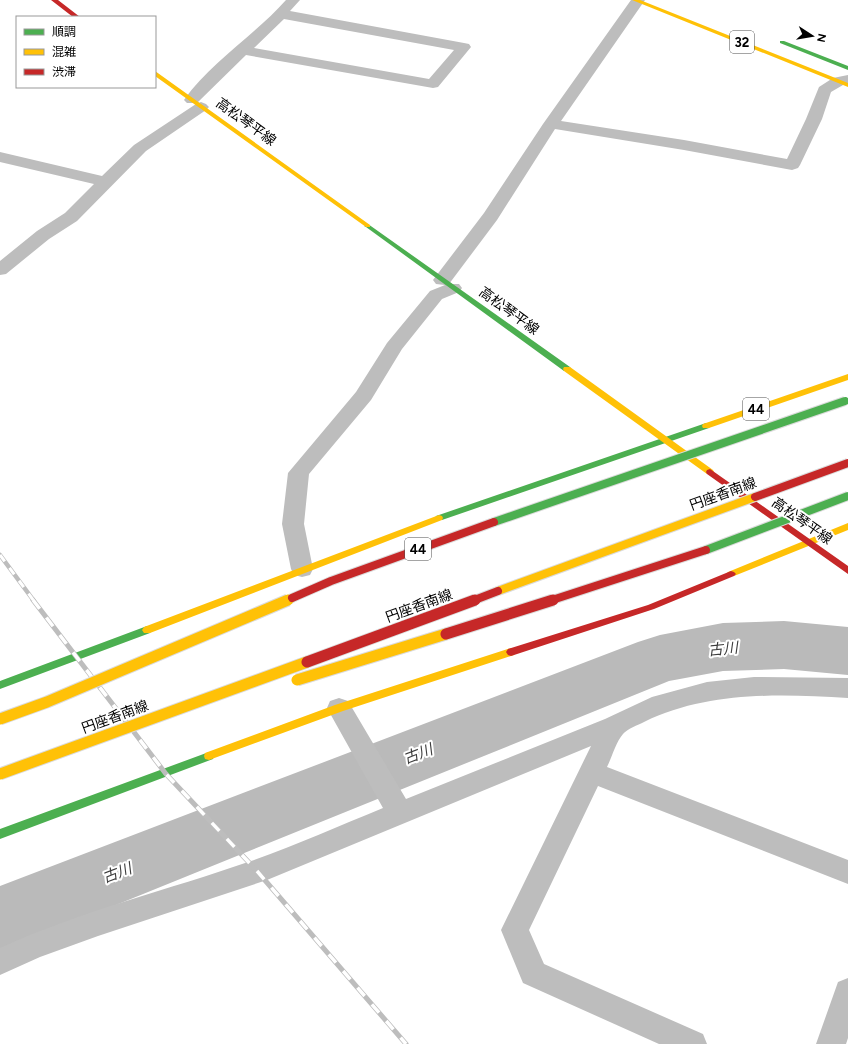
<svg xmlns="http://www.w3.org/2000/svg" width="848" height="1044" font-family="Figtree,'Noto Sans JP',sans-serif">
	<rect width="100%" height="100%" fill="#fff"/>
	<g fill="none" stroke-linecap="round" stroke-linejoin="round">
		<!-- river -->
		<path fill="#bababa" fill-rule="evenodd" d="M 784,621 L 848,627 L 848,675 L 784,669 L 723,671 L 669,681 L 0,952 L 0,886 L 638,642 L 660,635 L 723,623 Z"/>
		<!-- street -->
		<path fill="#bdbdbd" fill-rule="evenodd" d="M 286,0 L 300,0 L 290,11 L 464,43 L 469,44 L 471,47 L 438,87 L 433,88 L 246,55 L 197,103 L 187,103 L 184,100 C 211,62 255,35 286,0 ZM 284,19 L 454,50 L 429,79 L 254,48 Z
			M 631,0 L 645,0 L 561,121 L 684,140 L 787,159 L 806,119 L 819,87 L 833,78 L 848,75 L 848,83 L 843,85 L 831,92 L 822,119 L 800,165 L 798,168 L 792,170 L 684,150 L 555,129 L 497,220 L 449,284 L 459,284 L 462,288 L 459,292 L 442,299 L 402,349 L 371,400 L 309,474 L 304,524 L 313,569 L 310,575 L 302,577 L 294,575 L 291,569 L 282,524 L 288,473 L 356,392 L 387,343 L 430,291 L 445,285 L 436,284 L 433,280 L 484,213 L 543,124 Z
			M 201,102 L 206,104 L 209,107 L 206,110 L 146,151 L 77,221 L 49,239 L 6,274 L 0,275 L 0,261 L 37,231 L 65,213 L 94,184 L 0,162 L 0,152 L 102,176 L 134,145 L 196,104 Z
			M 754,677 L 848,678 L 848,698 C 779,694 708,691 644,722 C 638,725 627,729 623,734 C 616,742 612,757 607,767 L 848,860 L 848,884 L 598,786 L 529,930 L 544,964 L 703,1034 L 707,1044 L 659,1044 L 523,983 L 501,930 L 591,746 L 267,880 L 98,936 L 40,957 L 0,975 L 0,948 C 81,911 168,890 251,861 C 296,845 339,826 383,808 L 327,708 L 330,701 L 339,698 L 348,701 L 406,799 L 605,719 L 652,697 L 707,682 Z
			M 848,978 L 848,1038 L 846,1044 L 816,1044 L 838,982 Z"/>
		<!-- fast -->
		<path fill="#4caf50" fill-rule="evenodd" d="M 780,41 L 784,41 L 848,66 L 848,70 L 780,43 Z
			M 368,224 L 570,367 L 571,369 L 570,371 L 564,371 L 366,227 L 364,226 Z
			M 706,423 L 709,424 L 710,426 L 709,428 L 442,520 L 436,520 L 435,518 L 436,516 Z
			M 147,626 L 150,627 L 152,630 L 150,633 L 0,689 L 0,681 Z
			M 209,752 L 213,753 L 214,756 L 213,759 L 0,839 L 0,829 Z"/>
		<!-- slow -->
		<path fill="#ffc107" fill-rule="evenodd" d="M 632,0 L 640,0 L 848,83 L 848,87 Z
			M 155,71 L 370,225 L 370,227 L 366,227 L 155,76 Z
			M 564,367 L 570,367 L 713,470 L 714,472 L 713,474 L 707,474 L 564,371 L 563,369 Z
			M 848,374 L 848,380 L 709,428 L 703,428 L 702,426 L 703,424 Z
			M 439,515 L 442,516 L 443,518 L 442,520 L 150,633 L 144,633 L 142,630 L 144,627 Z
			M 848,523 L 848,530 L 734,576 L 728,576 L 726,574 L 728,572 Z
			M 511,648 L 514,649 L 516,652 L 514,655 L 343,711 L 209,760 L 205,759 L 204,756 L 205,753 L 335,705 Z"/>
		<!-- jam -->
		<path fill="#c62828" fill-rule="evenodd" d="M 51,0 L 58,0 L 80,17 L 73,17 Z
			M 710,469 L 848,566 L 848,574 L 707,474 L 706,472 L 707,470 Z
			M 731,571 L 734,572 L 736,574 L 734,576 L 654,609 L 511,656 L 508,655 L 506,652 L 508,649 L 648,605 Z"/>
		<!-- rail-far1 casing -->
		<g stroke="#bdbdbd" stroke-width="4.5">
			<path id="rail-far1" d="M 0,555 L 34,601"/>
		</g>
		<!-- rail casing -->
		<g stroke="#bdbdbd" stroke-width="5">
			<path id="rail" d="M 33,600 L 166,774 L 257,871 L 406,1044"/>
		</g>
		<!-- rail-far1 -->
		<use href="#rail-far1" stroke="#fff" stroke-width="3" stroke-dasharray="8" stroke-linecap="butt"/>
		<!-- rail -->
		<use href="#rail" stroke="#fff" stroke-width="3.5" stroke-dasharray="11" stroke-linecap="butt"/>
		<!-- fast-bridge casing -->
		<g stroke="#dbdbdb" stroke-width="10" stroke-linecap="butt">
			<path id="fast-bridge" d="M 494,522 L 845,401
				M 706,550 L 848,496"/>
		</g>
		<!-- slow-bridge-far1 casing -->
		<g stroke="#dbdbdb" stroke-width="10" stroke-linecap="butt">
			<path id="slow-bridge-far1" d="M 498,591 L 755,497
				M 286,601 L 292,598"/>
		</g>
		<!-- slow-bridge casing -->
		<g stroke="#dbdbdb" stroke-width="13" stroke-linecap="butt">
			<path id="slow-bridge" d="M 297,680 L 446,634
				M 0,719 L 47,702 L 288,600
				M 0,774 L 307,662"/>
		</g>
		<!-- jam-bridge-far1 casing -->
		<g stroke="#dbdbdb" stroke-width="10" stroke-linecap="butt">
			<path id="jam-bridge-far1" d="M 755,497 L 848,463
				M 292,598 L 331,581 L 494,522
				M 472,601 L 498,591
				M 549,601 L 706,550"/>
		</g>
		<!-- jam-bridge casing -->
		<g stroke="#dbdbdb" stroke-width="13" stroke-linecap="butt">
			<path id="jam-bridge" d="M 446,634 L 553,600
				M 307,662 L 475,600"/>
		</g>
		<!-- fast-bridge -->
		<use href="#fast-bridge" stroke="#4caf50" stroke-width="8"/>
		<!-- slow-bridge-far1 -->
		<use href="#slow-bridge-far1" stroke="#ffc107" stroke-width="8"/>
		<!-- slow-bridge -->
		<use href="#slow-bridge" stroke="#ffc107" stroke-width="11"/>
		<!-- jam-bridge-far1 -->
		<use href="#jam-bridge-far1" stroke="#c62828" stroke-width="8"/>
		<!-- jam-bridge -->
		<use href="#jam-bridge" stroke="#c62828" stroke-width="11"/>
	</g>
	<g text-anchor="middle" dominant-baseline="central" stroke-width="4" stroke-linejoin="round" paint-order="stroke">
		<!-- shield labels -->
		<g fill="#fff" stroke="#4c4c4c" stroke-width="1">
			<rect x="730" y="31" width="24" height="22" rx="3"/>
			<rect x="743" y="398" width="26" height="22" rx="3"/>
			<rect x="405" y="538" width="26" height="22" rx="3"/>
		</g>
		<g font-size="13" font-weight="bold" fill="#000">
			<text x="742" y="42">32</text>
			<text x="756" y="409">44</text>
			<text x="418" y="549">44</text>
		</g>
		<!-- street labels -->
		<g font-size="14" fill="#000" stroke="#fff">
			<text transform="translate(246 122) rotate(36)">高松琴平線</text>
			<text transform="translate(509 311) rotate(36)">高松琴平線</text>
			<text transform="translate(723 494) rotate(-20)">円座香南線</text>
			<text transform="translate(802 521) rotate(35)">高松琴平線</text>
			<text transform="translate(419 606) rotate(-20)">円座香南線</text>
			<text transform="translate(115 717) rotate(-20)">円座香南線</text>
		</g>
		<!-- water labels -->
		<g font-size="15" font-style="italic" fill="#3d3d3d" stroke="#fff">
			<text transform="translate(723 649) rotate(-6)">古川</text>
			<text transform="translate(418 754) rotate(-21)">古川</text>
			<text transform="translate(117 873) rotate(-21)">古川</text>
		</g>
	</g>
	<!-- legend -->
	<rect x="16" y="16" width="140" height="72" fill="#ffffff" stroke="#999999"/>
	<rect x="24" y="29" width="20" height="6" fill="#4caf50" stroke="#999999"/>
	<text x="52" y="36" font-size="12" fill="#000000">順調</text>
	<rect x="24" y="49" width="20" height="6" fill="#ffc107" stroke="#999999"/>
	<text x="52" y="56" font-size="12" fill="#000000">混雑</text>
	<rect x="24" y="69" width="20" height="6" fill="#c62828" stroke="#999999"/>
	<text x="52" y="76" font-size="12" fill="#000000">渋滞</text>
	<!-- north arrow -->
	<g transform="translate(812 36) rotate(102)" stroke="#ffffff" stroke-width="3" paint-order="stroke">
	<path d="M0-3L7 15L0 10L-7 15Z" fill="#000000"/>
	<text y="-6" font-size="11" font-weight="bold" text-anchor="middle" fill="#000000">N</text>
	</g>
</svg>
